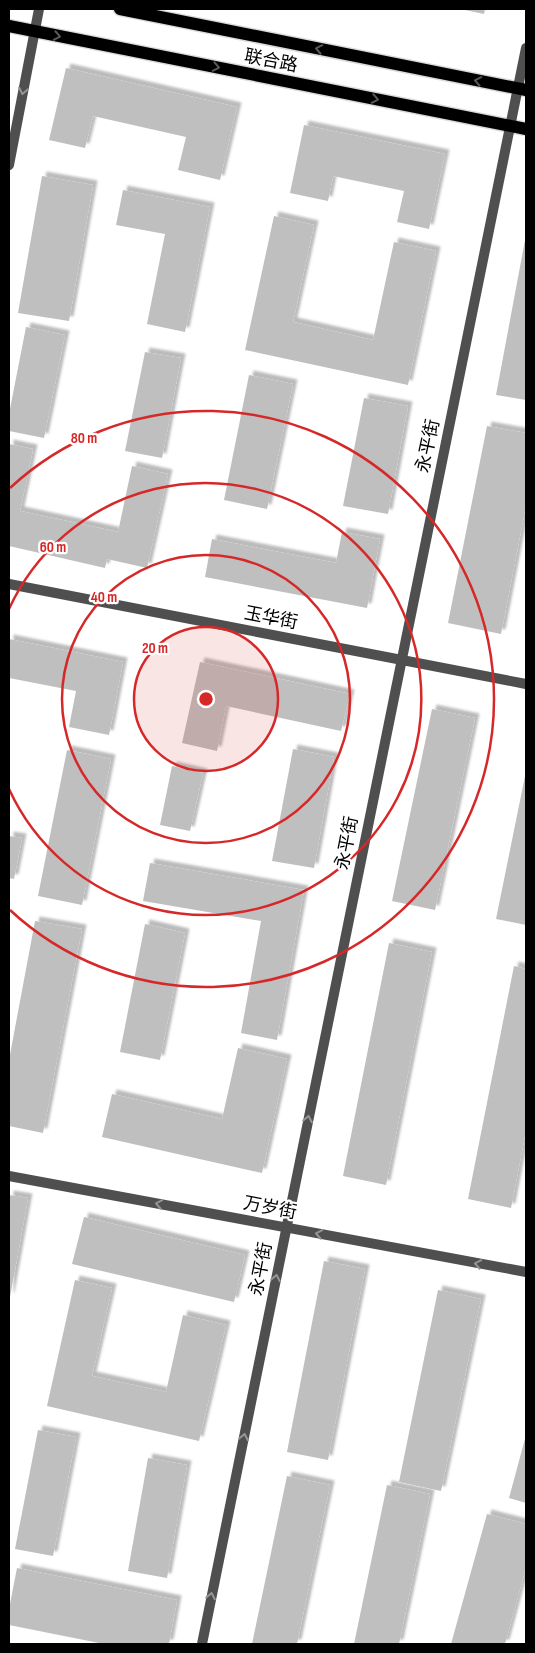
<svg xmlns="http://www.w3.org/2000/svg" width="535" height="1653" font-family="'Sofia Sans Condensed','Noto Sans SC',sans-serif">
	<defs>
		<filter id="shadow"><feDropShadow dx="4.5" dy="-4.5" stdDeviation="1" flood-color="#0004"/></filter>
	</defs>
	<rect width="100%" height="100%" fill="#fff"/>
	<!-- building -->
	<path fill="#bfbfbf" filter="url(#shadow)" d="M 460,9 L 485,9 L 484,14 Z
		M 66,68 L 237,107 L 220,180 L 178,170 L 186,137 L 93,116 L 85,148 L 49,140 Z
		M 304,125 L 445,154 L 429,229 L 397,222 L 404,191 L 333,176 L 328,201 L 290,193 Z
		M 42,176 L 93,185 L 69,321 L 18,313 Z
		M 123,190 L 210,207 L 185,332 L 147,324 L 165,234 L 116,225 Z
		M 274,216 L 314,225 L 293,322 L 373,340 L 394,242 L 436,251 L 408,385 L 245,350 Z
		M 525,240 L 526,240 L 526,400 L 496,395 Z
		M 26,327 L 65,335 L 44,438 L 9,431 L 9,414 Z
		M 145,352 L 181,358 L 162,458 L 125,451 Z
		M 249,375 L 293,384 L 267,509 L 224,500 Z
		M 364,398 L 408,406 L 388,514 L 343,506 Z
		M 487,426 L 526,433 L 526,505 L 501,634 L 448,623 Z
		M 9,444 L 33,449 L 20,511 L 118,532 L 132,466 L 168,474 L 147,568 L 107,559 L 105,568 L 9,546 Z
		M 342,532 L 380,539 L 367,608 L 205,577 L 212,539 L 336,563 Z
		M 9,639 L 123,662 L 109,735 L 69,727 L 76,691 L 9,678 Z
		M 200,662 L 350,694 L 341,731 L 226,706 L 217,751 L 182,743 Z
		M 432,709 L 475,718 L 435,910 L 392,901 Z
		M 293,749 L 334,757 L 314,868 L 272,861 Z
		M 67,750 L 111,759 L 82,905 L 38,896 Z
		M 172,766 L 203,773 L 190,831 L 160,825 Z
		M 525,776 L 526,777 L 526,925 L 496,919 Z
		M 9,836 L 22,838 L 14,879 L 9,878 Z
		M 150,863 L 304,890 L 277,1040 L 241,1033 L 261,921 L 143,901 Z
		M 35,921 L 82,929 L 43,1133 L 9,1126 L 9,1060 Z
		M 145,924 L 185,933 L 160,1060 L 120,1052 Z
		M 389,943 L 432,952 L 386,1185 L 343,1176 Z
		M 514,966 L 526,969 L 526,1130 L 511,1208 L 468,1199 Z
		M 238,1048 L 287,1059 L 262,1173 L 102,1137 L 112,1094 L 222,1119 Z
		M 9,1195 L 28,1198 L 10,1297 L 9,1297 Z
		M 84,1217 L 245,1255 L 234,1302 L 72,1264 Z
		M 324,1261 L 365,1269 L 328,1460 L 287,1452 Z
		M 75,1280 L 112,1288 L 92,1376 L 166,1392 L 183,1315 L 226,1325 L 199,1441 L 47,1406 Z
		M 438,1290 L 481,1299 L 441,1491 L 399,1482 Z
		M 38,1430 L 76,1437 L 53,1556 L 15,1549 Z
		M 526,1435 L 526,1503 L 509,1498 Z
		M 148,1458 L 187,1465 L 167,1578 L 128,1571 Z
		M 287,1476 L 330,1485 L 297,1644 L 252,1644 Z
		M 387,1485 L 430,1494 L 399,1644 L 354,1644 Z
		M 487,1514 L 526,1524 L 526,1567 L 505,1644 L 451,1644 Z
		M 17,1568 L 177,1600 L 169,1644 L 104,1644 L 9,1625 L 9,1609 Z"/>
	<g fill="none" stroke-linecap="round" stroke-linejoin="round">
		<!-- primary casing -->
		<g stroke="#dbdbdb" stroke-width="15">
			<path id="primary" d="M 120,9 L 526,90
				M 9,26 L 526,129"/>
		</g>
		<!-- minor -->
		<path stroke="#4f4f4f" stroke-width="10" d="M 9,165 L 39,9
			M 9,584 L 526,684
			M 202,1644 L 526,48"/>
		<!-- tertiary -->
		<path stroke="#4f4f4f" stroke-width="10" d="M 9,1176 L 526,1272"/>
		<!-- primary -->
		<use href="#primary" stroke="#000" stroke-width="12"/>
	</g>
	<!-- one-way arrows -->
	<defs><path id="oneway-chevron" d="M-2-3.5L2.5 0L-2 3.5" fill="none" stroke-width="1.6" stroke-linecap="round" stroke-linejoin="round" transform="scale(1.25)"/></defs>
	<g stroke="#595959">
		<use href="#oneway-chevron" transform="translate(57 36) rotate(11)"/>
		<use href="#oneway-chevron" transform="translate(319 49) rotate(-169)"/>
		<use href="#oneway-chevron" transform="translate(216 67) rotate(11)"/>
		<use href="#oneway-chevron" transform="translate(478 81) rotate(-169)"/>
		<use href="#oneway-chevron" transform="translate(375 99) rotate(11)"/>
	</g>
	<g stroke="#959595">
		<use href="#oneway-chevron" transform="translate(23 91) rotate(101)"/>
		<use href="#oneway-chevron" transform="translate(308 1119) rotate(-79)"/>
		<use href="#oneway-chevron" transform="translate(159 1204) rotate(-169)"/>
		<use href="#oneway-chevron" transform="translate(319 1234) rotate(-169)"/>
		<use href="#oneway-chevron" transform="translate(478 1264) rotate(-169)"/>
		<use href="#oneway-chevron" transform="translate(276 1278) rotate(-79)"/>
		<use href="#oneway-chevron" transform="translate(244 1437) rotate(-79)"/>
		<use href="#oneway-chevron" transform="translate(211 1596) rotate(-79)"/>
	</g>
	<!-- distance rings -->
	<circle cx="206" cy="699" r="72" fill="#d62828" fill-opacity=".12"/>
	<g fill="none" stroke="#d62828" stroke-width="2.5">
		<circle cx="206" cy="699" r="72"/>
		<circle cx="206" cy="699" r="144"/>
		<path d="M9 609A216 216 0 1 1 9 789"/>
		<path d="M10 488A288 288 0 1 1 10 910"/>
	</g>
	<g text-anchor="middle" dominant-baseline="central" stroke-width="4.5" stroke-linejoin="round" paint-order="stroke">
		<!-- street labels -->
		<g font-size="18" fill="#000" stroke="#fff">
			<text transform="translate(271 61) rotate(11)">联合路</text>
			<text transform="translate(428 446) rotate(-78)">永平街</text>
			<text transform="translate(271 618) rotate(11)">玉华街</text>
			<text transform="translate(347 843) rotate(-79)">永平街</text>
			<text transform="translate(270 1208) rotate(11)">万岁街</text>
			<text transform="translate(261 1269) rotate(-79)">永平街</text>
		</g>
	</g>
	<circle cx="206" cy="699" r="8" fill="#d62828" stroke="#fff" stroke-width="2.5"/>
	<g font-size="15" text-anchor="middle" font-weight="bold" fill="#d62828" stroke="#fff" stroke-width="4.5" stroke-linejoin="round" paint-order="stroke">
		<text x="84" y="443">80 m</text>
		<text x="53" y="552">60 m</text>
		<text x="104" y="602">40 m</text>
		<text x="155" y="653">20 m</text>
	</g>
	<!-- border -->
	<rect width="535" height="1653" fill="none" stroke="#000000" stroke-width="20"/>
</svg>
